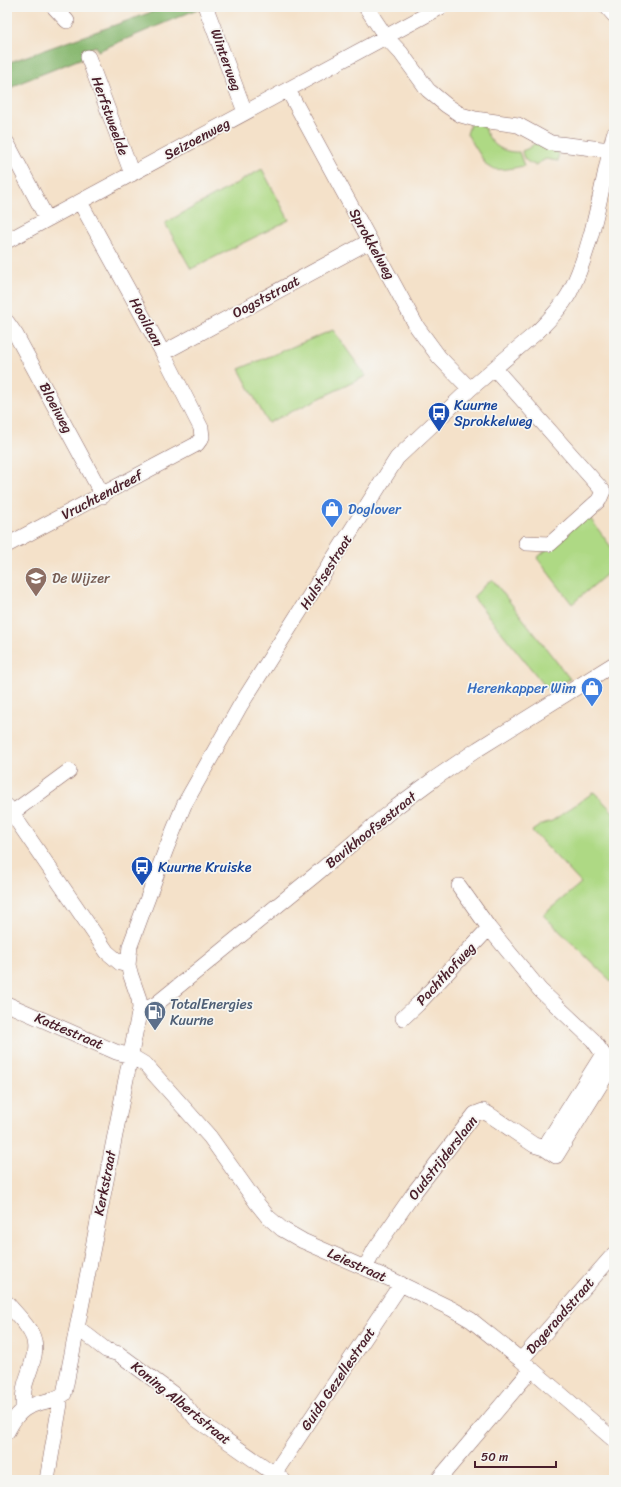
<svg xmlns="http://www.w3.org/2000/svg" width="621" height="1487" font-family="Sriracha,sans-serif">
	<rect width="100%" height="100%" fill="#f6f6f2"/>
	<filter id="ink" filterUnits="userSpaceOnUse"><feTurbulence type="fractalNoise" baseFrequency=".025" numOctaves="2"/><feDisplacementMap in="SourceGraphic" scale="8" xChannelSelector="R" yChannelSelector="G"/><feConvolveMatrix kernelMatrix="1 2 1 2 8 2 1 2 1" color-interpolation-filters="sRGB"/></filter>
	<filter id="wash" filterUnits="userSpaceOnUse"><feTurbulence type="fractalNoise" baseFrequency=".012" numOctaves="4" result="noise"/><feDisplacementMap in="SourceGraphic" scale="16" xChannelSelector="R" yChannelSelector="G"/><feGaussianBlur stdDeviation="0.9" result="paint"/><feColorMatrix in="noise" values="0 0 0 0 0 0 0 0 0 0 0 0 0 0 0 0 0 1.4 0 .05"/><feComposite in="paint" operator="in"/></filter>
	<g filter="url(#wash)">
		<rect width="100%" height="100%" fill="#f4e1c9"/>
		<!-- green -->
		<path fill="#aed984" stroke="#7c7c58" d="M 471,122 L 484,125 C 488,142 500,153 519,152 L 524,166 C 512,168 497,173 487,166 L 467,134 Z
			M 538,141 L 559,149 L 558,161 L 546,159 L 535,165 C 526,162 523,159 522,151 L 529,148 Z
			M 262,169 L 289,220 L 191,269 L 165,223 Z
			M 333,330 L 366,376 L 268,423 L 239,369 Z
			M 587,514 L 614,551 L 614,568 L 572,604 L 537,558 Z
			M 492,579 L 570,679 L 549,691 L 473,597 Z
			M 594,792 L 614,813 L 614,984 L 543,915 L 581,883 L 532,831 L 542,824 L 552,821 Z"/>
		<!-- forest -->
		<path fill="#8ab972" stroke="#6a6c4e" d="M 166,7 L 199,7 L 200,8 L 98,51 L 96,46 L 83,51 L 85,57 L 22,82 L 7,90 L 7,57 L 10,62 Z"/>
	</g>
	<g filter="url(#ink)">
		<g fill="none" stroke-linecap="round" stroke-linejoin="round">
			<!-- minor casing -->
			<g stroke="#866362" stroke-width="16">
				<path id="minor" d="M 54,7 L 67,21
					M 366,7 L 386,37 L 401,53 L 428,90 L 446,105 L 461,115 L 475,119 L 518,125 L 551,143 L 610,150
					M 607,7 L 614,15
					M 206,8 L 245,112
					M 88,57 L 132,174
					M 288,90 L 417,327 L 439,357 L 470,389
					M 7,143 L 47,219
					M 7,241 L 441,7
					M 7,322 L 16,335 L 103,496
					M 163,353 L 370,241
					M 495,369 L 603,491 L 599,500 L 550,544 L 526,543
					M 7,545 L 197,444 L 202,437 L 201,428 L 163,353 L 80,202
					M 7,806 L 107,952 L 120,963 L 128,965
					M 12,813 L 69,771
					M 7,1004 L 116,1052 L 131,1056 L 146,1065 L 210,1137 L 256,1202 L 268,1217 L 282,1229 L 303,1241 L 390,1279 L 452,1309 L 471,1320 L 521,1360 L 614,1440
					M 140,1008 L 147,1008 L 155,1005 L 315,875 L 392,810 L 434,779 L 478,749 L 614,664
					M 403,1018 L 418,1004 L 489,928
					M 544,1148 L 603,1054
					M 365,1268 L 375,1249 L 416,1190 L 475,1114 L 483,1111 L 490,1115 L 534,1145 L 544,1148 L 556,1156 L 613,1064 L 603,1054 L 593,1040 L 540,990 L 489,928 L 459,886
					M 7,1303 C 15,1313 28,1324 33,1337 C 39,1352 29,1370 25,1385 C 23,1393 23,1401 23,1409
					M 78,1328 L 106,1350 L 119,1354 L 180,1399 L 196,1419 L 283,1480
					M 521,1360 L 614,1254
					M 7,1432 C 13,1420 20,1409 33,1405 C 44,1401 54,1401 64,1394 L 140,1008 L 139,999 L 131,976 L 128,965 L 130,946 L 166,849 L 184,805 L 240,706 L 397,458 L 470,389 L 537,332 C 548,321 562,307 570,292 C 594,243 601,187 614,134
					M 274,1474 L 401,1284
					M 47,1480 L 60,1404 L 57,1399
					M 438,1480 L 532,1369"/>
			</g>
			<!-- minor -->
			<use href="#minor" stroke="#fff" stroke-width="15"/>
		</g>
	</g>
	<!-- icons -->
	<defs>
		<g id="bus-pin" transform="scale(1.15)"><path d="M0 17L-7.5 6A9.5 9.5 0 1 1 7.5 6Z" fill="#1a4fb4" stroke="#f6f6f2"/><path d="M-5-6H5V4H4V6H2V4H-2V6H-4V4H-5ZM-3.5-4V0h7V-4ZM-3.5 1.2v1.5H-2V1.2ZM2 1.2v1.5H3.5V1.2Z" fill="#fff"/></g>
		<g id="shop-pin" transform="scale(1.15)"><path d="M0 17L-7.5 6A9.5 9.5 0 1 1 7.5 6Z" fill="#3f7fe0" stroke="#f6f6f2"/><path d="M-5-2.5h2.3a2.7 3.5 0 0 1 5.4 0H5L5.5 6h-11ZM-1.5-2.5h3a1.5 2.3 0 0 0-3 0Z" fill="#fff"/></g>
		<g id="school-pin" transform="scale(1.15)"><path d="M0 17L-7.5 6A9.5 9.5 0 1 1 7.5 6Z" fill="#8d6e63" stroke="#f6f6f2"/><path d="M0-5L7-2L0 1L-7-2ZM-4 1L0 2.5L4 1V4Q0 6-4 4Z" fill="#fff"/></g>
		<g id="fuel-pin" transform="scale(1.15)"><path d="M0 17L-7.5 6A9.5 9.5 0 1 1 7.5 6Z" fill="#5c6f8a" stroke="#f6f6f2"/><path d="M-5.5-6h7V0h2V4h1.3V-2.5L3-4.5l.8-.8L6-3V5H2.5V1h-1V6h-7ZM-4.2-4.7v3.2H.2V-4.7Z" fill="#fff"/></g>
	</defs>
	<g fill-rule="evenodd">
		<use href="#bus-pin" x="439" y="413"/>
		<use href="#shop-pin" x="332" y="509"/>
		<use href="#school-pin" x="36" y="578"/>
		<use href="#shop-pin" x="592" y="688"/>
		<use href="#bus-pin" x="142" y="867"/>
		<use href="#fuel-pin" x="155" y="1012"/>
	</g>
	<g text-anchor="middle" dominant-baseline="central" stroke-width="3.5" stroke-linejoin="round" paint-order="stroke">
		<!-- street labels -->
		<g font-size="14" fill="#4a1f2b" stroke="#f6f6f2">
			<text transform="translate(226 60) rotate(70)">Winterweg</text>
			<text transform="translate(110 116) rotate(70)">Herfstweelde</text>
			<text transform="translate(197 139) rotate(-28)">Seizoenweg</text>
			<text transform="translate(372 244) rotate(61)">Sprokkelweg</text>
			<text transform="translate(266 297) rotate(-28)">Oogststraat</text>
			<text transform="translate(146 322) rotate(61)">Hooilaan</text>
			<text transform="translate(56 408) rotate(62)">Bloeiweg</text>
			<text transform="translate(102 495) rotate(-28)">Vruchtendreef</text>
			<text transform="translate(326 572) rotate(-58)">Hulstsestraat</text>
			<text transform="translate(371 830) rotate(-39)">Bavikhoofsestraat</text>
			<text transform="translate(446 974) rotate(-47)">Pachthofweg</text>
			<text transform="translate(69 1031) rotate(23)">Kattestraat</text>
			<text transform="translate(443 1158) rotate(-52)">Oudstrijderslaan</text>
			<text transform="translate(105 1183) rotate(-79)">Kerkstraat</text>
			<text transform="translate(357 1265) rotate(24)">Leiestraat</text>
			<text transform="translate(560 1316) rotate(-49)">Dageraadstraat</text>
			<text transform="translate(338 1379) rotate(-56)">Guido Gezellestraat</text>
			<text transform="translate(181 1403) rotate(39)">Koning Albertstraat</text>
		</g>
		<!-- transit labels -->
		<g font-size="14" fill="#164399" stroke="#f6f6f2" text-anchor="start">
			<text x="454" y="405">Kuurne<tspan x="454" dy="16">Sprokkelweg</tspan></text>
			<text x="158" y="867">Kuurne Kruiske</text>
		</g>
		<!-- shop labels -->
		<g font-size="14" fill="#366cbe" stroke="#f6f6f2" text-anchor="start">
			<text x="348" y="509">Doglover</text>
			<text x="576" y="688" text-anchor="end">Herenkapper Wim</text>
		</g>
		<!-- education labels -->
		<g font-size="14" fill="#785e54" stroke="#f6f6f2" text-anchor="start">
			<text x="52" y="578">De Wijzer</text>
		</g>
		<!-- service labels -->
		<g font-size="14" fill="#4e5e75" stroke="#f6f6f2" text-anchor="start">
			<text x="170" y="1004">TotalEnergies<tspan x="170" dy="16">Kuurne</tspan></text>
		</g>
	</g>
	<!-- margin -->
	<rect width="621" height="1487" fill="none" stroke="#f6f6f2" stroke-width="24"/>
	<!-- scale -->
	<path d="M475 1461v6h81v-6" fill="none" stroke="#4a1f2b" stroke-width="2"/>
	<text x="481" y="1461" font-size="12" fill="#4a1f2b" stroke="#f6f6f2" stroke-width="3" paint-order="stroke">50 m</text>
</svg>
